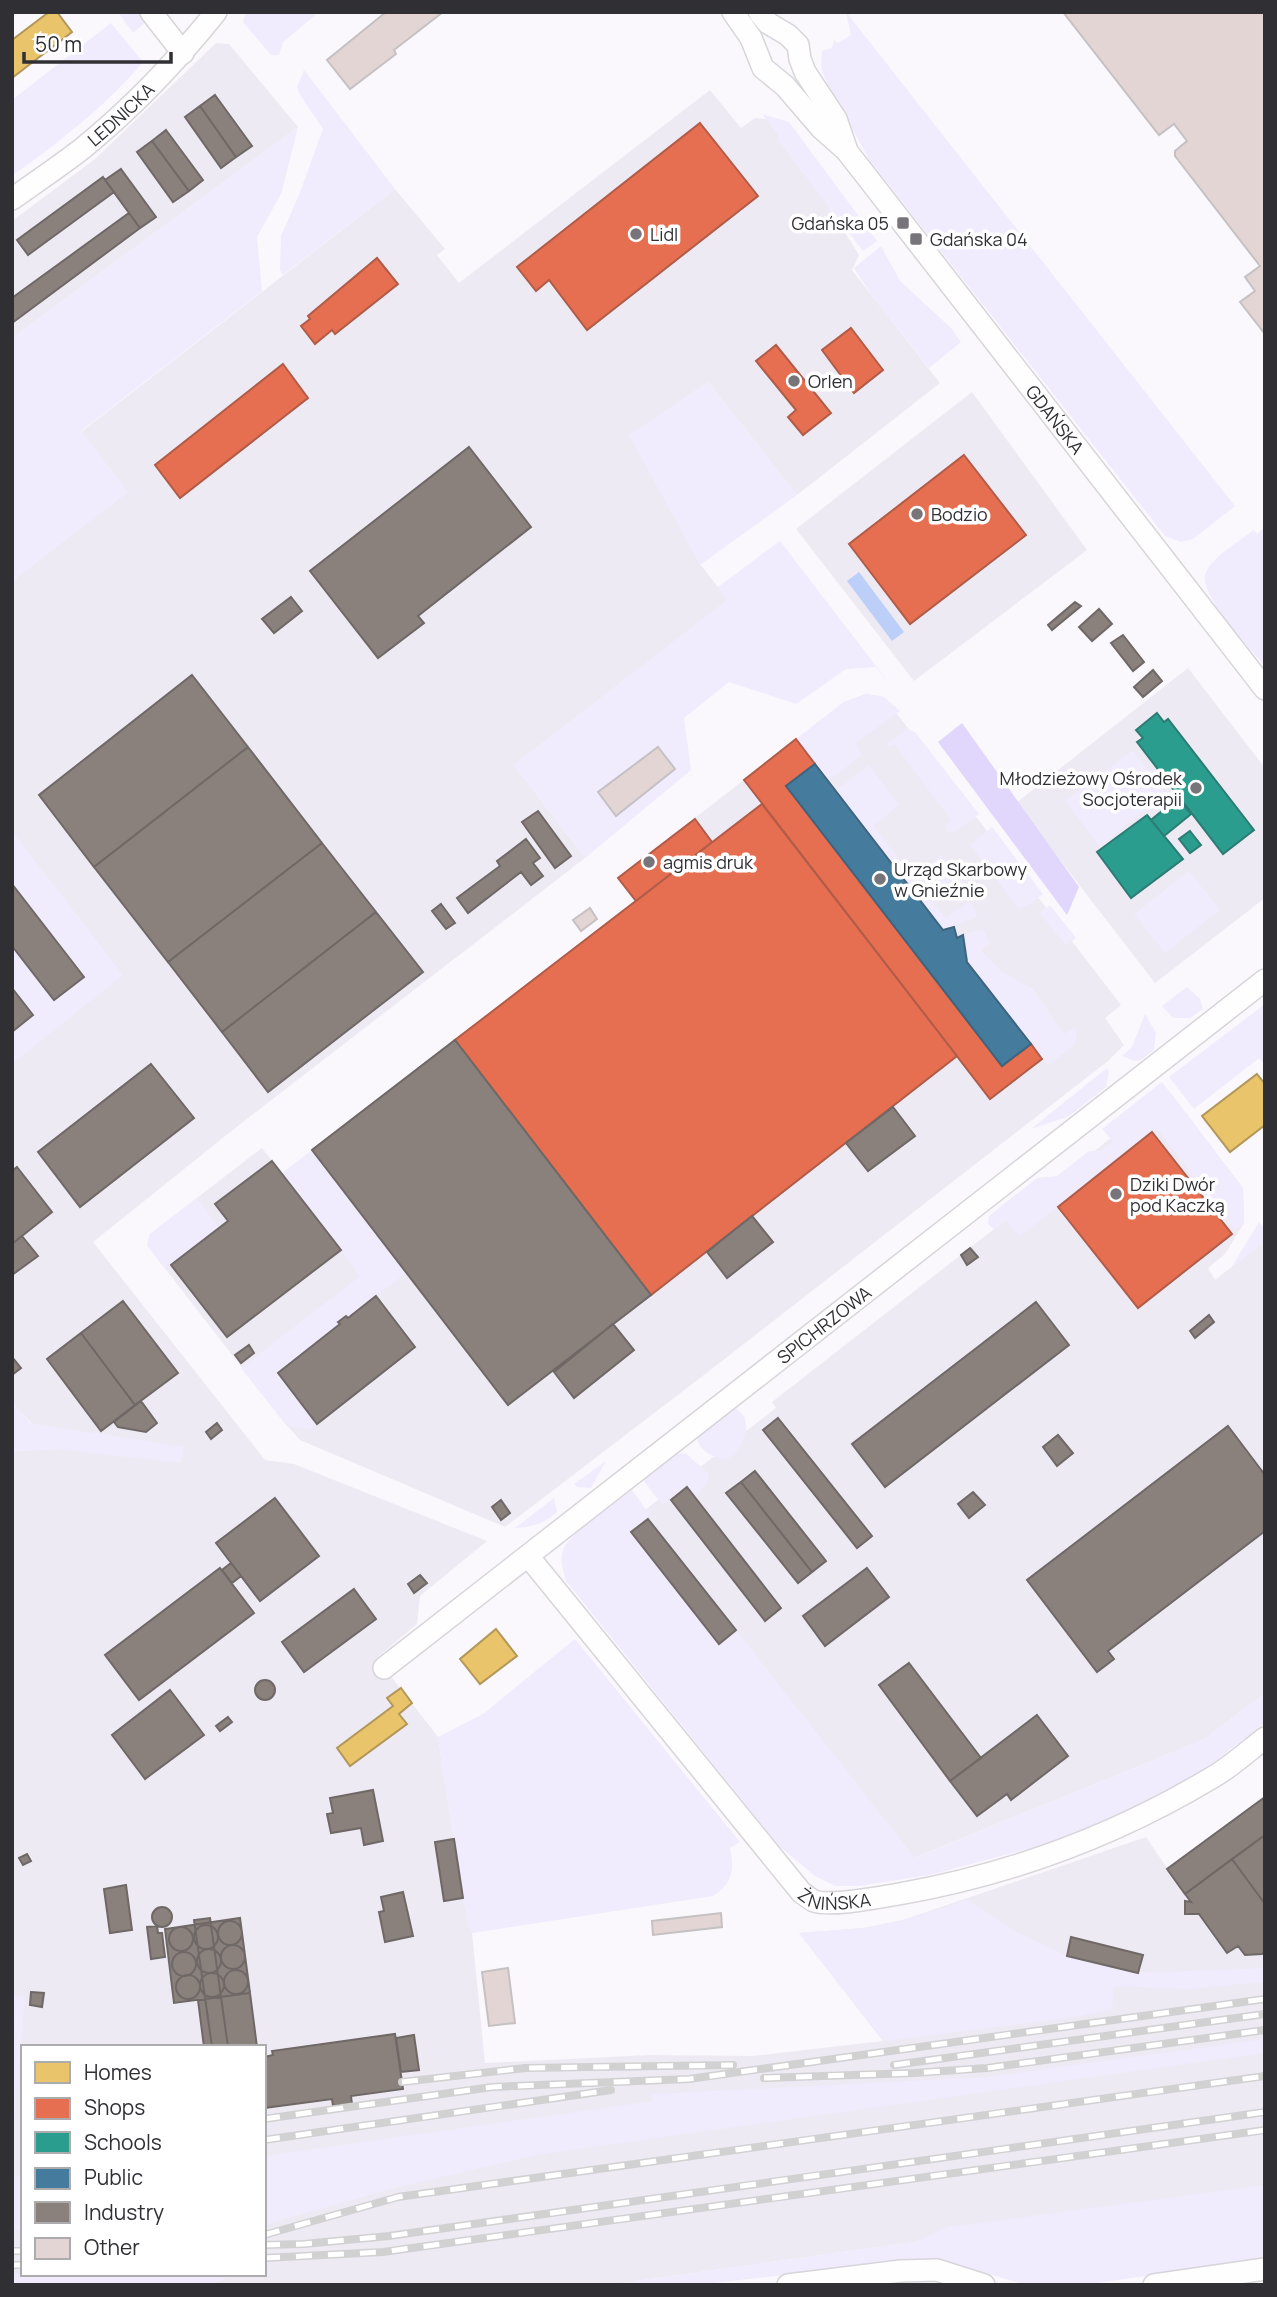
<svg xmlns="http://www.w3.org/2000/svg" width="1277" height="2297" font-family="Manrope,sans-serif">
	<rect width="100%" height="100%" fill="#faf8fd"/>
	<!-- built -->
	<path fill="#edeaf4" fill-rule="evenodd" d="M 216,43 L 229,44 L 298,127 L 12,338 L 12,221 L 95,159 Z
		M 710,90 L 741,128 L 755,118 L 775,120 L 859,255 L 852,270 L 940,383 L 797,495 L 708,382 L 630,435 L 700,564 L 728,600 L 514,765 L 585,858 L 239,1125 L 93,1242 L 265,1460 L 294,1464 L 487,1541 L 420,1596 L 417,1624 L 377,1658 L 438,1737 L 463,1898 L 472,1933 L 485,2063 L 649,2055 L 753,2056 L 883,2041 L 799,1933 L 864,1928 L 903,1920 L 1146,1837 L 1167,1868 L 1265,1796 L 1265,2244 L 914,2242 L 607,2285 L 12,2285 L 12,1451 L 55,1449 L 22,1413 L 12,1413 L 12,581 L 127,492 L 81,432 L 395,189 L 445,249 L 437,255 L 459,283 ZM 23,2047 L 264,2047 L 264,2274 L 23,2274 Z
		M 972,392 L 1087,550 L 914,681 L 796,529 Z
		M 1188,668 L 1265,768 L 1265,898 L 1155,983 L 1016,803 Z
		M 866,694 L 884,697 L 1121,1005 L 1105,1018 L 1124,1045 L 1108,1061 L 700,1378 L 505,1527 L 300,1440 L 283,1421 L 147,1245 L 150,1234 L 262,1148 L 361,1275 L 312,1150 L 635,901 L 618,878 L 844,702 Z
		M 1170,1092 L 1243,1188 L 1244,1223 L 1225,1254 L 1208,1268 L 1215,1280 L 1265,1241 L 1265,1693 L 1205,1739 L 914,1858 L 746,1645 L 722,1662 L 618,1531 L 776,1408 L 772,1402 Z"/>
	<!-- green -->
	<path fill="#f0ebfd" d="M 118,12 L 139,12 L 146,22 L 133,33 Z
		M 246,12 L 319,12 L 283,42 L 279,55 L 271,55 L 243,22 Z
		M 846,12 L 1235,506 L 1193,539 L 1181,542 L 1165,536 L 870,161 L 826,81 L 821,68 L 822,51 L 832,48 L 834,40 L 838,43 L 851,35 Z
		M 111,23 L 143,62 C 105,107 59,142 12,176 L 12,100 Z
		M 304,70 L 395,189 L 283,275 L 280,270 L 281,236 L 299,195 L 323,129 L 300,95 L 297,87 Z
		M 762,114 L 789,122 L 877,241 L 863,251 L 778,140 L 779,136 Z
		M 298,127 L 281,194 L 257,237 L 262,291 L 81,431 L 128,492 L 12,581 L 12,338 Z
		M 881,246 L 900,281 L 951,328 L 961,342 L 929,368 L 872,296 L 854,268 Z
		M 708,382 L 797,495 L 700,565 L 629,435 Z
		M 1265,527 L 1265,666 C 1251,649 1200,596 1205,575 C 1209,559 1241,540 1254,530 L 1257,534 Z
		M 780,541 L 899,696 L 876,667 L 846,669 L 796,704 L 729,682 L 684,718 L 691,770 L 585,858 L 514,765 L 727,600 L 718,587 Z
		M 866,694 L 884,697 L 900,711 L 856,743 L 862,755 L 828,781 L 796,739 L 844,702 Z
		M 907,729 L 915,732 L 979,814 L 953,833 L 949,832 L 946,827 L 951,820 L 894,744 L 889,747 L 887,744 Z
		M 1133,750 L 1165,792 L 1100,847 L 1065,801 Z
		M 869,765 L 899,805 L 873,826 L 946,918 L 969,902 L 974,906 L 977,917 L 943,930 L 835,791 Z
		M 992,827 L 1043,894 L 1029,905 L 1018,908 L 970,845 Z
		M 12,831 L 123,975 L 12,1064 Z
		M 941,855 L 972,892 L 957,903 L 927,866 Z
		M 1189,871 L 1220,910 L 1165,953 L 1134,914 Z
		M 1050,905 L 1076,938 L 1066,946 L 1040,913 Z
		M 983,929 L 990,943 L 981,950 L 1002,972 L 1033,989 L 1064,1034 L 1074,1028 L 1077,1032 L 1075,1044 L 1048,1066 L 967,962 L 963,935 Z
		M 1187,987 L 1200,999 L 1203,1009 L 1190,1018 L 1173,1018 L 1162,1006 Z
		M 1265,1004 L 1265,1065 L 1259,1058 L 1194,1109 L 1169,1077 Z
		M 1145,1014 L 1156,1033 L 1154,1050 L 1141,1060 L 1134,1061 L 1122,1056 L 1132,1047 Z
		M 1107,1068 L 1109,1072 L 1106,1087 L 1069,1116 L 1031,1129 Z
		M 1162,1082 L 1243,1188 L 1244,1223 L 1235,1230 L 1157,1129 L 1019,1237 L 1006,1220 L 994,1229 L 988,1224 L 989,1216 L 1037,1178 L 1057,1176 L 1089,1151 L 1100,1151 L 1113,1141 L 1102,1129 Z
		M 312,1150 L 406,1273 L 348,1318 L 345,1316 L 339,1322 L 340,1324 L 278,1373 L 317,1424 L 311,1429 L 291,1427 L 283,1421 L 241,1368 L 360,1276 L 282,1173 Z
		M 197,1198 L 219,1228 L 165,1269 L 147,1245 L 150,1234 Z
		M 1259,1222 L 1265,1229 L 1265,1241 L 1231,1268 Z
		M 12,1401 L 30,1423 L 184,1447 L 181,1463 L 55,1449 L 12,1451 Z
		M 736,1408 C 738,1411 742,1413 744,1417 C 751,1432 739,1453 726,1460 C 713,1457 700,1452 697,1438 L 729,1410 Z
		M 685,1453 L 709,1474 L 707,1482 L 695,1497 L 687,1487 L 662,1505 L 644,1481 L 645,1478 L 677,1454 Z
		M 606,1461 L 591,1488 L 577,1487 L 574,1484 Z
		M 632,1490 L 650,1515 L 631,1532 L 720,1643 L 736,1630 L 915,1858 L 1205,1739 L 1265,1693 L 1265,1723 L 1210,1765 L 1154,1800 L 1061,1840 L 930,1875 L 859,1886 L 835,1886 L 815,1876 L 778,1845 L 566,1581 C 563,1570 559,1559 564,1548 C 572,1531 616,1503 632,1490 Z
		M 554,1498 L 557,1512 C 543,1524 533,1527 515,1528 Z
		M 575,1639 L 740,1842 L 730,1848 C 735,1870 732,1884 713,1896 L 472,1933 L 463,1898 L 438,1737 L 483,1714 Z
		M 968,1900 L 1017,1932 L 1067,1956 L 1138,1973 L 1265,1968 L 1265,1982 L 1188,1989 L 1114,1986 L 1112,2010 L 1076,2017 L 884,2041 L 799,1933 L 864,1928 L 903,1920 Z
		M 12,1995 L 25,1997 L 12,2145 L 12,2063 L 15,2023 L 12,2015 Z
		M 1265,2039 L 1265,2053 L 542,2154 L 398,2187 L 264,2225 L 264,2156 L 652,2101 L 652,2094 L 987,2077 Z
		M 23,2176 L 23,2230 L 12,2231 L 12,2177 Z
		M 1265,2185 L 1265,2259 L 1082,2285 L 1023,2284 L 950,2263 L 921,2260 L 695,2285 L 607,2285 L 914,2242 L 948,2227 Z
		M 12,2273 L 23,2274 L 235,2274 L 210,2285 L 12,2285 Z"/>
	<!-- forest -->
	<path fill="#e1d6fb" d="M 962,723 L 1079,887 L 1067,915 L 938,742 Z"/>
	<!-- water -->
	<path fill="#bbcff8" d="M 859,572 L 904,632 L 892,641 L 847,581 Z"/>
	<!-- homes -->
	<path fill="#e9c46a" stroke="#b2975a" stroke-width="2" d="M 49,12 L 57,12 L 72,32 L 12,78 L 12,40 Z
		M 1257,1074 L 1265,1084 L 1265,1125 L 1230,1152 L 1202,1116 Z
		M 496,1629 L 517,1656 L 480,1684 L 460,1659 Z
		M 401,1688 L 412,1703 L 399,1714 L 407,1724 L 350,1766 L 337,1748 L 393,1706 L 387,1698 Z"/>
	<!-- shops -->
	<path fill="#e76f51" stroke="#b05c48" stroke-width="2" d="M 700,123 L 758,196 L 587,330 L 549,280 L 536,291 L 517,267 Z
		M 377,258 L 398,284 L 335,334 L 332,330 L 315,344 L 301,326 L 310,319 L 308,316 Z
		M 851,328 L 883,370 L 854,393 L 822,350 Z
		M 776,345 L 831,413 L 803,435 L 788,417 L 796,410 L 756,361 Z
		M 283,364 L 308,398 L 180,498 L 155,465 Z
		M 964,455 L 1026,535 L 910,624 L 849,544 Z
		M 796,739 L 815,764 L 786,786 L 1002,1066 L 1031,1044 L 1042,1059 L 990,1099 L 744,780 Z
		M 762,804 L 957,1056 L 651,1295 L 455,1040 Z
		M 695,819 L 712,842 L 636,901 L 618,878 Z
		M 1152,1132 L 1232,1234 L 1138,1308 L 1058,1207 Z"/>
	<!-- schools -->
	<path fill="#2a9d8f" stroke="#2c7c74" stroke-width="2" d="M 1157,713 L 1164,722 L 1168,719 L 1254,830 L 1223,854 L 1137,742 L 1143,738 L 1136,730 Z
		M 1178,798 L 1191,814 L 1164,836 L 1151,820 Z
		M 1147,815 L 1183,859 L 1131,898 L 1097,852 Z
		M 1190,831 L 1201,845 L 1190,853 L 1179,839 Z"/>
	<!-- public -->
	<path fill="#457b9d" stroke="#3f647e" stroke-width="2" d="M 815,764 L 943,930 L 954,927 L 957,938 L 963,935 L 967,962 L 1031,1044 L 1002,1066 L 786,786 Z"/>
	<!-- industry -->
	<path fill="#8a817c" stroke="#6f6866" stroke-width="2" d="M 215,95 L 252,146 L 236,157 L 200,106 Z
		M 200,106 L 236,157 L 221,168 L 185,117 Z
		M 166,130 L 203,180 L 189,191 L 152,141 Z
		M 152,141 L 189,191 L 173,202 L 137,152 Z
		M 121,169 L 156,217 L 140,228 L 105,180 Z
		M 103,177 L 114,192 L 28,255 L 17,240 Z
		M 129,213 L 140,228 L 12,323 L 12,298 Z
		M 469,447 L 531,527 L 418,616 L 424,623 L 378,658 L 310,571 Z
		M 291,597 L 302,611 L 274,633 L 262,619 Z
		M 1075,602 L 1081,606 L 1052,630 L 1048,625 Z
		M 1099,609 L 1112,624 L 1092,641 L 1079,627 Z
		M 1123,635 L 1144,662 L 1133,671 L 1111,643 Z
		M 1153,670 L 1162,681 L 1143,697 L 1134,687 Z
		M 192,675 L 248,747 L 94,867 L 39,795 Z
		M 248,747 L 322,843 L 168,962 L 94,867 Z
		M 538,811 L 571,856 L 555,868 L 522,822 Z
		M 526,839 L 540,858 L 533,863 L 543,876 L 531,885 L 521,872 L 468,913 L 457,898 L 500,866 L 497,861 Z
		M 322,843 L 376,912 L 222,1032 L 168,962 Z
		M 12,884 L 84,977 L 54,1000 L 12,946 Z
		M 441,904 L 455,923 L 446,929 L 432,911 Z
		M 376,912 L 423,972 L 268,1092 L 222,1032 Z
		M 12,988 L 33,1015 L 12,1032 Z
		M 455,1040 L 651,1295 L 508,1405 L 312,1150 Z
		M 151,1064 L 194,1118 L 80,1207 L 38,1152 Z
		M 893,1107 L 915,1136 L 868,1171 L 846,1143 Z
		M 272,1161 L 341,1250 L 227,1337 L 171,1265 L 228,1221 L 215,1204 Z
		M 17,1167 L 52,1212 L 12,1244 L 12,1171 Z
		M 752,1216 L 773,1242 L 727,1278 L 707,1252 Z
		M 22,1236 L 38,1256 L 12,1275 L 12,1244 Z
		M 970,1248 L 978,1257 L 967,1265 L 961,1255 Z
		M 376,1296 L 415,1347 L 317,1424 L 278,1373 L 340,1324 L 338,1322 L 346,1316 L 348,1318 Z
		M 123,1301 L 178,1373 L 135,1405 L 81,1333 Z
		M 1036,1302 L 1069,1345 L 885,1487 L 852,1444 Z
		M 1209,1315 L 1214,1322 L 1195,1338 L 1190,1331 Z
		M 613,1324 L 634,1350 L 574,1398 L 554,1372 Z
		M 81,1333 L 135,1405 L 101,1431 L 47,1359 Z
		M 249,1345 L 254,1353 L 241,1363 L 235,1355 Z
		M 12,1357 L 21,1368 L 12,1375 Z
		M 141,1401 L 157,1423 L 146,1432 L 118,1427 L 114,1422 Z
		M 778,1418 L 872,1536 L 857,1548 L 763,1430 Z
		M 217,1423 L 222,1430 L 211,1439 L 206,1432 Z
		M 1228,1426 L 1265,1475 L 1265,1531 L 1108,1651 L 1114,1659 L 1097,1672 L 1027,1580 Z
		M 1058,1435 L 1073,1453 L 1057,1466 L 1043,1447 Z
		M 755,1471 L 826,1561 L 812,1572 L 741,1482 Z
		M 741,1482 L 812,1572 L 798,1583 L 726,1493 Z
		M 687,1487 L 781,1608 L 765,1621 L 671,1500 Z
		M 973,1492 L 985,1505 L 969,1518 L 958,1504 Z
		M 275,1498 L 319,1556 L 260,1601 L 216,1543 Z
		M 501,1500 L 510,1513 L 501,1520 L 492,1507 Z
		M 648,1519 L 736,1630 L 719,1644 L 631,1532 Z
		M 231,1563 L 241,1576 L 232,1583 L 222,1570 Z
		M 220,1568 L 254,1613 L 139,1700 L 105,1655 Z
		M 867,1568 L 889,1597 L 825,1646 L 803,1616 Z
		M 420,1575 L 427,1583 L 414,1593 L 408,1584 Z
		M 354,1589 L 376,1619 L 304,1672 L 282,1642 Z
		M 909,1663 L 981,1758 L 950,1781 L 879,1685 Z
		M255 1690a10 10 0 1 1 20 0a10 10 0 1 1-20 0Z
		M 170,1690 L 204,1735 L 145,1779 L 112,1735 Z
		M 1037,1715 L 1068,1756 L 1011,1800 L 1007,1794 L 977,1816 L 950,1781 Z
		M 228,1717 L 232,1722 L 220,1731 L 216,1726 Z
		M 373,1790 L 383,1841 L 364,1845 L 361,1828 L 331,1833 L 327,1814 L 333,1813 L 330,1798 Z
		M 1265,1797 L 1265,1835 L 1185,1894 L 1167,1869 Z
		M 1265,1835 L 1265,1904 L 1232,1859 Z
		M 454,1839 L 463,1898 L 444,1901 L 435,1842 Z
		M 27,1854 L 31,1861 L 23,1865 L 19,1858 Z
		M 1232,1859 L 1265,1904 L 1265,1952 L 1262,1954 L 1245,1955 L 1238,1946 L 1227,1953 L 1199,1914 L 1185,1914 L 1185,1901 L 1191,1902 L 1185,1894 Z
		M 126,1885 L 132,1930 L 110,1933 L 104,1889 Z
		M 403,1892 L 413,1936 L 385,1942 L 379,1912 L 384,1911 L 381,1897 Z
		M152 1917a10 10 0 1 1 20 0a10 10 0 1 1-20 0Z
		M 210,1918 L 228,2047 L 212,2047 L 194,1920 Z
		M 240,1918 L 250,1993 L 174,2003 L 165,1929 Z
		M218 1933a12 12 0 1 1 24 0a12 12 0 1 1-24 0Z
		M194 1937a12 12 0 1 1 24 0a12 12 0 1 1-24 0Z
		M 157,1926 L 158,1933 L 162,1933 L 165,1957 L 151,1959 L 147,1927 Z
		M169 1939a12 12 0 1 1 24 0a12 12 0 1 1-24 0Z
		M 1071,1937 L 1143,1955 L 1138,1973 L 1067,1956 Z
		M221 1957a12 12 0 1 1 24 0a12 12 0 1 1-24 0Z
		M197 1961a12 12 0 1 1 24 0a12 12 0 1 1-24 0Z
		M172 1964a12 12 0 1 1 24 0a12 12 0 1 1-24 0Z
		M224 1982a12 12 0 1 1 24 0a12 12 0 1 1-24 0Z
		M200 1985a12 12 0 1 1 24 0a12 12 0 1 1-24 0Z
		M176 1987a12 12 0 1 1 24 0a12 12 0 1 1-24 0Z
		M 31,1992 L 44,1993 L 42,2007 L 30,2005 Z
		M 250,1993 L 257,2047 L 204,2047 L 198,2000 Z
		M 395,2034 L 403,2089 L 351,2096 L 352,2104 L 333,2106 L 332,2099 L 264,2108 L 264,2057 L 273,2055 L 272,2051 Z
		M 414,2035 L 419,2070 L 401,2072 L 396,2038 Z"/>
	<!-- building -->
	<path fill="#e4d5d5" stroke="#c5c1c3" stroke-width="2" d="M 386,12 L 443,12 L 394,50 L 396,54 L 350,89 L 327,60 Z
		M 1063,12 L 1265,12 L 1265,334 L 1240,302 L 1255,291 L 1245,277 L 1260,266 L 1175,156 L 1175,151 L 1187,141 L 1174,124 L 1159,135 Z
		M 658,747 L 675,769 L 616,816 L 598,792 Z
		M 590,908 L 597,919 L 581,931 L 573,920 Z
		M 721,1913 L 722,1927 L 653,1935 L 652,1921 Z
		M 508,1968 L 515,2023 L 489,2026 L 482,1972 Z"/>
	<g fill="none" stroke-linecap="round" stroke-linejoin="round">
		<!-- minor casing -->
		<g stroke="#d7d5da" stroke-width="24">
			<g id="minor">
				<path d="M 151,12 L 183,53"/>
				<path id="s1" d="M 733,12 L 751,38 L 763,68 L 785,86 L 821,128 L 846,150 L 1265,689"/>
				<path d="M 759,12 L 768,23 L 788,35 L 798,45 L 800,59 L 805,72 L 836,119 L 846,148"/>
				<path id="s2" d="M 12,199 C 36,182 60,166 83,148 C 132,108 176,62 216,12"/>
				<path id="s3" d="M 528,1556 L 801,1892 C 805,1895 810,1899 814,1901 C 831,1907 880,1897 899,1894 C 1013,1874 1115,1836 1213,1777 C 1232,1766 1248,1751 1265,1738"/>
				<path id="s4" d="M 384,1668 L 1265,980"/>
				<path d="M 788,2285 L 901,2271 L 937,2270 L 984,2285"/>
				<path d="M 1154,2285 L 1265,2269"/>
			</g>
		</g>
		<!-- minor -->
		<use href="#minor" stroke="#fefeff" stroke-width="21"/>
		<!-- rail casing -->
		<g stroke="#d1d1d2" stroke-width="8">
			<path id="rail" d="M 894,2065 L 1265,2014
				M 764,2078 L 914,2073 L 987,2068 L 1265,2030
				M 402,2082 L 525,2068 L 733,2065
				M 264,2119 L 492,2087 L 689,2079 L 1265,1999
				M 264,2140 L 611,2090
				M 264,2235 L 398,2197 L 1265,2076
				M 264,2245 L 304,2244 L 389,2236 L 1265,2112
				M 12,2251 L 23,2251
				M 264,2258 L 383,2252 L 1265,2130
				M 12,2265 L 23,2265"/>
		</g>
		<!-- rail -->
		<use href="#rail" stroke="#fff" stroke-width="5" stroke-dasharray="16" stroke-linecap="butt"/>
	</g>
	<!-- markers -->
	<g fill="#77757a" stroke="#fff" stroke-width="2.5">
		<rect x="896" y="216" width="14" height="14" rx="3.5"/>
		<circle cx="636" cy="234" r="7"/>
		<rect x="909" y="232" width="14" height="14" rx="3.5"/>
		<circle cx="794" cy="381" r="7"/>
		<circle cx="917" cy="514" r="7"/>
		<circle cx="1196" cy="788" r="7"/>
		<circle cx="649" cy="862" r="7"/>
		<circle cx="880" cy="879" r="7"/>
		<circle cx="1116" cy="1194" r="7"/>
	</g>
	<g text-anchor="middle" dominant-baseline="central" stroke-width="7" stroke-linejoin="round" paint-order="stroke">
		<!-- street labels -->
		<g font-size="18" fill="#302f34" stroke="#fff">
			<text stroke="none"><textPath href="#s2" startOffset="138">LEDNICKA</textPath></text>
			<text stroke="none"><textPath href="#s1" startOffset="522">GDAŃSKA</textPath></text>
			<text stroke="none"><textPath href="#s4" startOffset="558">SPICHRZOWA</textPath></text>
			<text stroke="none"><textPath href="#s3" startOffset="469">ŻNIŃSKA</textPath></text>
		</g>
		<!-- poi labels -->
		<g font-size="18" fill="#302f34" stroke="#fff" text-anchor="start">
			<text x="889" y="223" text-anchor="end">Gdańska 05</text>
			<text x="650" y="234">Lidl</text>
			<text x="930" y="239">Gdańska 04</text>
			<text x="808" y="381">Orlen</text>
			<text x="931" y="514">Bodzio</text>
			<text x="1182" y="778" text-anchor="end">Młodzieżowy Ośrodek<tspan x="1182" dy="21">Socjoterapii</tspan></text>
			<text x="663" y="862">agmis druk</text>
			<text x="894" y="869">Urząd Skarbowy<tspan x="894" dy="21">w Gnieźnie</tspan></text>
			<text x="1130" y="1184">Dziki Dwór<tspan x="1130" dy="21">pod Kaczką</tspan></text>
		</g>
	</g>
	<!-- border -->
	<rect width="1277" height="2297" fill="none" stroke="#302f34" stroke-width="28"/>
	<!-- legend -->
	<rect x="21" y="2045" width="245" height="231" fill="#ffffff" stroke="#acacae" stroke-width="2"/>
	<rect x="35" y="2062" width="35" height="21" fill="#e9c46a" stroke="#acacae" stroke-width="2"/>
	<text x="84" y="2080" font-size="21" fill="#302f34">Homes</text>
	<rect x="35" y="2098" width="35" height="21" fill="#e76f51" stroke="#acacae" stroke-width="2"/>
	<text x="84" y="2115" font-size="21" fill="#302f34">Shops</text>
	<rect x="35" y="2132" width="35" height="21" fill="#2a9d8f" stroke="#acacae" stroke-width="2"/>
	<text x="84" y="2150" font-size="21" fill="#302f34">Schools</text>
	<rect x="35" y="2168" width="35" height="21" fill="#457b9d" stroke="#acacae" stroke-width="2"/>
	<text x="84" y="2185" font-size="21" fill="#302f34">Public</text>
	<rect x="35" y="2202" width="35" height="21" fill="#8a817c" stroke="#acacae" stroke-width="2"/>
	<text x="84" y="2220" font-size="21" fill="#302f34">Industry</text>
	<rect x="35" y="2238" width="35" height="21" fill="#e4d5d5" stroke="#acacae" stroke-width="2"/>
	<text x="84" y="2255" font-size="21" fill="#302f34">Other</text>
	<!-- scale -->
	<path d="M24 52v10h147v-10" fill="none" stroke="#302f34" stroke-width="3.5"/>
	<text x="35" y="52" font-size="21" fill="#302f34" stroke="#ffffff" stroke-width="5" paint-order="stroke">50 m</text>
</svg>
